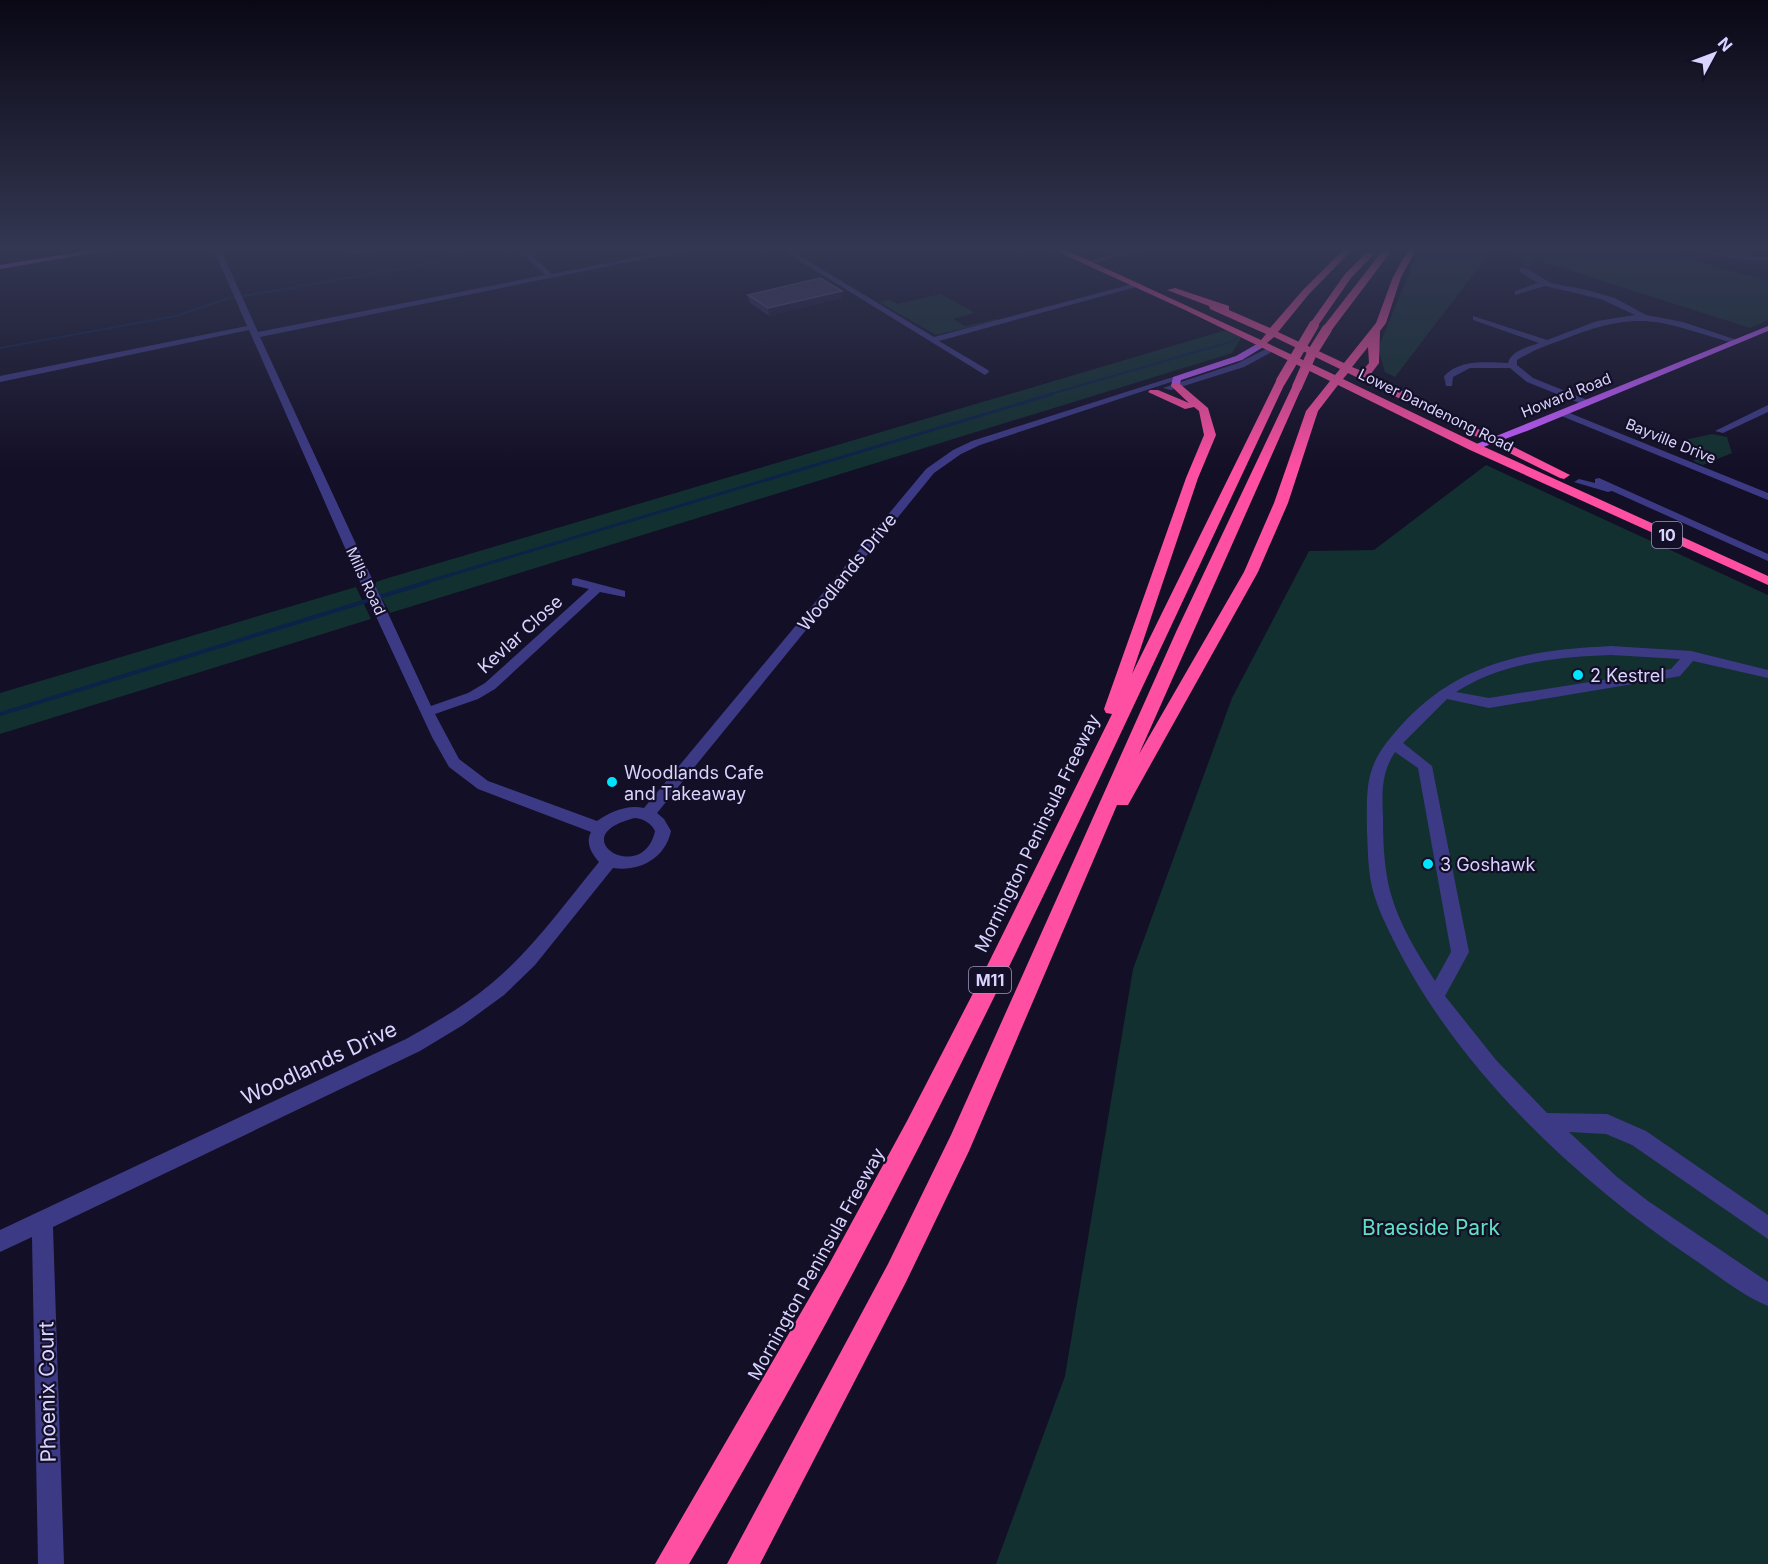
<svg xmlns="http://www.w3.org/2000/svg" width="1768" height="1564" font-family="Inter,sans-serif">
	<rect width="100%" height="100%" fill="#130f26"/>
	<!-- green -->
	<path fill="#12302f" d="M 1419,250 L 1492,250 L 1395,377 L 1385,372 L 1378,348 Z
		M 1505,250 L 1657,250 L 1768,281 L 1768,320 L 1750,328 L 1534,259 L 1528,267 L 1525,266 L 1520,255 Z
		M 941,294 L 975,313 L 953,319 L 965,326 L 996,319 L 999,320 L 936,335 L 879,302 L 889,299 L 897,304 Z
		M 1226,330 L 1241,338 L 1232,353 L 390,613 L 375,586 L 376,582 L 388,578 Z
		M 1712,434 L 1727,437 L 1732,453 L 1703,465 L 1693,461 L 1705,452 L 1684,440 Z
		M 1486,465 L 1768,595 L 1768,1564 L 996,1564 L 1065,1376 L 1133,969 L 1232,698 L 1309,551 L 1374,550 Z
		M 356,587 L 371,619 L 0,734 L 0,693 Z"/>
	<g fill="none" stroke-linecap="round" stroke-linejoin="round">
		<!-- stream-far2 -->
		<path stroke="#0c2248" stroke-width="2" d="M 0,348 L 176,316 L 226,299 L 434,263 L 464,250
			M 1047,395 L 1234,341 L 1236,338"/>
		<!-- stream-far1 -->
		<path stroke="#0c2248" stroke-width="3" d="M 423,583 L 1052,394"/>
		<!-- stream -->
		<path stroke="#0c2248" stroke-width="4" d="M 0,714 L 428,582"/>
		<!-- minor -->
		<path fill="#3d3a85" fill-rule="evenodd" d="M 214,250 L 221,250 L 258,332 L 545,275 L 519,250 L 526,250 L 552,274 L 673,250 L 688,250 L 260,337 L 431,706 L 468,693 L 485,683 L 589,589 L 572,585 L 572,579 L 576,578 L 625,591 L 625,597 L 600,592 L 495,689 L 478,699 L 435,714 L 459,759 L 488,781 L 597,821 C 610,812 627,804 644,808 L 926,469 L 953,450 L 972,441 L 1173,377 L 1180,379 L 980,445 L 961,454 L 934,473 L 657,813 L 664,819 L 671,831 C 665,859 639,872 613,868 L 535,965 L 504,995 L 463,1025 L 420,1051 L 53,1227 L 64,1564 L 38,1564 L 32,1237 L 0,1252 L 0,1230 L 406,1039 C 436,1022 466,1005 492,983 C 534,948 565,903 599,862 C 592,854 585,843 591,832 L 478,789 L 449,767 L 432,737 L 360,582 L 249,330 L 0,382 L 0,376 L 247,326 ZM 635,818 C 644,819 651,823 655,831 C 643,887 560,836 635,818 Z
			M 355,250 L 372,250 L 351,255 L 347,253 Z
			M 782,250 L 790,250 L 934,337 L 1136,283 L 1143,285 L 939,341 L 988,370 L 989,372 L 985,375 Z
			M 1075,250 L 1082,250 L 1078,253 Z
			M 1129,250 L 1142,250 L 1086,265 L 1082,263 Z
			M 1697,250 L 1768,257 L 1768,261 L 1734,259 Z
			M 1520,268 L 1526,268 L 1551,283 L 1587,290 L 1615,298 L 1646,315 L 1683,322 L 1740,341 L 1736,344 C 1662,323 1644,308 1567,338 C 1550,344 1533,350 1517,360 L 1517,365 L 1533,378 L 1590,401 L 1590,405 L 1587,406 L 1527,382 L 1510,368 L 1470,368 L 1453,377 L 1452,386 L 1446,386 L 1444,376 C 1460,359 1486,362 1508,363 C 1511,351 1528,347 1539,343 L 1473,320 L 1473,316 L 1547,340 L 1597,321 L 1635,315 L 1601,299 L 1545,286 L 1515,295 L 1515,291 L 1538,283 L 1520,272 Z
			M 1270,347 L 1277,349 L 1244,367 L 1171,390 L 1163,388 L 1238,363 Z
			M 1768,405 L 1768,412 L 1723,433 L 1715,431 Z
			M 1562,410 L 1768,493 L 1768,500 L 1559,415 L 1559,411 Z
			M 1599,478 L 1768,554 L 1768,561 L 1612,491 L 1608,492 L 1574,482 L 1579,479 L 1595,483 L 1595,479 Z
			M 1611,646 L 1691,651 L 1768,670 L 1768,678 L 1693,661 L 1680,676 L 1675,677 L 1489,708 L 1447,699 L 1403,743 L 1432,766 L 1469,952 L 1445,996 L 1496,1060 L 1547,1113 L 1607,1114 L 1646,1131 L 1768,1215 L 1768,1239 L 1632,1145 L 1606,1134 L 1569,1132 L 1617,1177 L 1648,1201 L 1768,1282 L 1768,1306 C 1741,1295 1716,1274 1692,1258 C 1579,1182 1466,1077 1401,955 C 1391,935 1379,913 1373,891 C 1368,872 1368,852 1367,832 C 1366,775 1367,762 1406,720 C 1464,660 1532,650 1611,646 ZM 1611,655 L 1680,659 L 1671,669 L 1489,698 L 1456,692 C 1503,662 1557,657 1611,655 ZM 1395,752 L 1418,768 L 1451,952 L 1435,981 C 1417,953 1398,922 1390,891 C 1384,867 1383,842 1383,818 C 1382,793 1381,773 1395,752 Z"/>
		<!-- major -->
		<path fill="#c25bff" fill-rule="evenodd" d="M 92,250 L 110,250 L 0,269 L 0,265 Z
			M 1768,326 L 1768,331 L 1527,431 L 1478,449 L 1469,447 Z
			M 1262,341 L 1266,344 L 1265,346 L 1242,360 L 1181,380 L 1179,388 L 1171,386 L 1173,377 L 1236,356 Z"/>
		<!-- highway -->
		<path fill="#ff4fa3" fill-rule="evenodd" d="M 1054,250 L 1066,250 L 1261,340 L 1266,334 L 1210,309 L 1209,306 L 1167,290 L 1175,288 L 1229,306 L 1229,310 L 1270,328 L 1303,290 L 1343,250 L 1352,250 L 1309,294 L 1278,332 L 1344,363 L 1376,323 L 1393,277 L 1408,250 L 1416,250 L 1401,277 L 1386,323 L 1380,331 L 1379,363 L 1370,375 L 1570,475 L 1564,479 L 1560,478 L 1348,373 L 1343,379 L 1478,444 L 1768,576 L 1768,585 L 1470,450 L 1338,385 L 1318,411 L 1288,503 L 1258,572 L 1128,805 L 1117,805 L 969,1151 L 906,1282 L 760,1564 L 727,1564 L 888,1264 L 951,1135 L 1176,632 L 1292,387 L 1297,384 L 1302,387 L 1139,754 L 1244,572 L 1274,503 L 1306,411 L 1330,381 L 1185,310 ZM 1274,337 L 1340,369 L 1335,375 L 1267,343 ZM 1368,347 L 1369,363 L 1362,371 L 1352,367 Z
			M 1383,250 L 1392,250 L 1331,331 L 1323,331 L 1323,327 Z
			M 1367,252 L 1374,254 L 1351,278 L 1317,327 L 1311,327 L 1309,325 L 1345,274 Z
			M 1281,378 L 1286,381 C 1143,684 1005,990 846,1286 C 796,1380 743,1472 689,1564 L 655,1564 L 828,1266 L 907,1121 L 983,974 L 1112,714 L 1106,713 L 1104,709 L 1186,478 L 1204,435 L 1199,411 L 1194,407 L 1185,409 L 1148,392 L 1150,390 L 1158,390 L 1189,403 L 1171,386 L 1172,384 L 1180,384 L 1208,408 L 1216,435 L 1198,478 L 1132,674 L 1276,381 Z"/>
		<!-- highway-bridge -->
		<path stroke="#ff4fa3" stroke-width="10" d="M 1281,381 L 1314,325
			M 1297,387 L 1312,353 L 1327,329"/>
	</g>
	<!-- wall -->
	<path fill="#312854" d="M 842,291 L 842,298 L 769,316 L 749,302 L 748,295 Z"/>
	<!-- shaded-wall -->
	<path fill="#1d163a" d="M 842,291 L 842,298 L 769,316 L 768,308 Z"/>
	<!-- building -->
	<path fill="#433a66" stroke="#5a527e" stroke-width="1.5" d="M 820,278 L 842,291 L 768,308 L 748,295 Z"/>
	<!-- sky -->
	<linearGradient id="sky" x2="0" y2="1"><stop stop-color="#0a0815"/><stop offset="0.53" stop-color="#333752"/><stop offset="1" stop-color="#333752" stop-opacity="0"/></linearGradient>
	<rect width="1768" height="469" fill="url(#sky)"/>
	<!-- markers -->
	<g fill="#00e5ff" stroke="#130f26" stroke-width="2">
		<circle cx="1578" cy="675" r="6"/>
		<circle cx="612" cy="782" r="6"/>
		<circle cx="1428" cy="864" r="6"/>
	</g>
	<g text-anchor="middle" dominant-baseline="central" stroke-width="4.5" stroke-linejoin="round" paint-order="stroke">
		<!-- far-street labels -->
		<g font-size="15" fill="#d9d4ff" stroke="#130f26">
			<text transform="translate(1566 395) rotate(-22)">Howard Road</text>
			<text transform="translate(1436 410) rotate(26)">Lower Dandenong Road</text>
			<text transform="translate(1671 441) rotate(22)">Bayville Drive</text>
			<text transform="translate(366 581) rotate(65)">Mills Road</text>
		</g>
		<!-- shield labels -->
		<g fill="#130f26" stroke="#9e99be" stroke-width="1.5">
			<rect x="1652" y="522" width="30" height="26" rx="4.5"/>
			<rect x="969" y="967" width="42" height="26" rx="4.5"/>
		</g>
		<g font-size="16" font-weight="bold" fill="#d9d4ff">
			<text x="1667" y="535">10</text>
			<text x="990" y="980">M11</text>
		</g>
		<!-- street labels -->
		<g font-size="18" fill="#d9d4ff" stroke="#130f26">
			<text transform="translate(847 572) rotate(-51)">Woodlands Drive</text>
			<text transform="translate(520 634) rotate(-42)">Kevlar Close</text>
			<text transform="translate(1037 833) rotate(-64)">Mornington Peninsula Freeway</text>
			<text transform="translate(816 1264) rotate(-61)">Mornington Peninsula Freeway</text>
		</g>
		<!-- poi labels -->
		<g font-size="18" fill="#d9d4ff" stroke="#130f26" text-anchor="start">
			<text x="1590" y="675">2 Kestrel</text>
			<text x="624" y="772">Woodlands Cafe<tspan x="624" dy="21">and Takeaway</tspan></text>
			<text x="1440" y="864">3 Goshawk</text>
		</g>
		<!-- near-street labels -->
		<g font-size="21" fill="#d9d4ff" stroke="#130f26">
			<text transform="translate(319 1063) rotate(-25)">Woodlands Drive</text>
			<text transform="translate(47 1392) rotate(-91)">Phoenix Court</text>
		</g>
		<!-- near-park labels -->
		<g font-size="21" fill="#5fe0c0" stroke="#130f26">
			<text x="1431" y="1227">Braeside Park</text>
		</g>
	</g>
	<!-- north arrow -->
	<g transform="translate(1714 54) rotate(49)" stroke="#130f26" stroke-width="4.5" paint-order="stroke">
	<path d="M0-4.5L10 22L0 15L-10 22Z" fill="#d9d4ff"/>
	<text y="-9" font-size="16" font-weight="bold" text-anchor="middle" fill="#d9d4ff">N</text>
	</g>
</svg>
